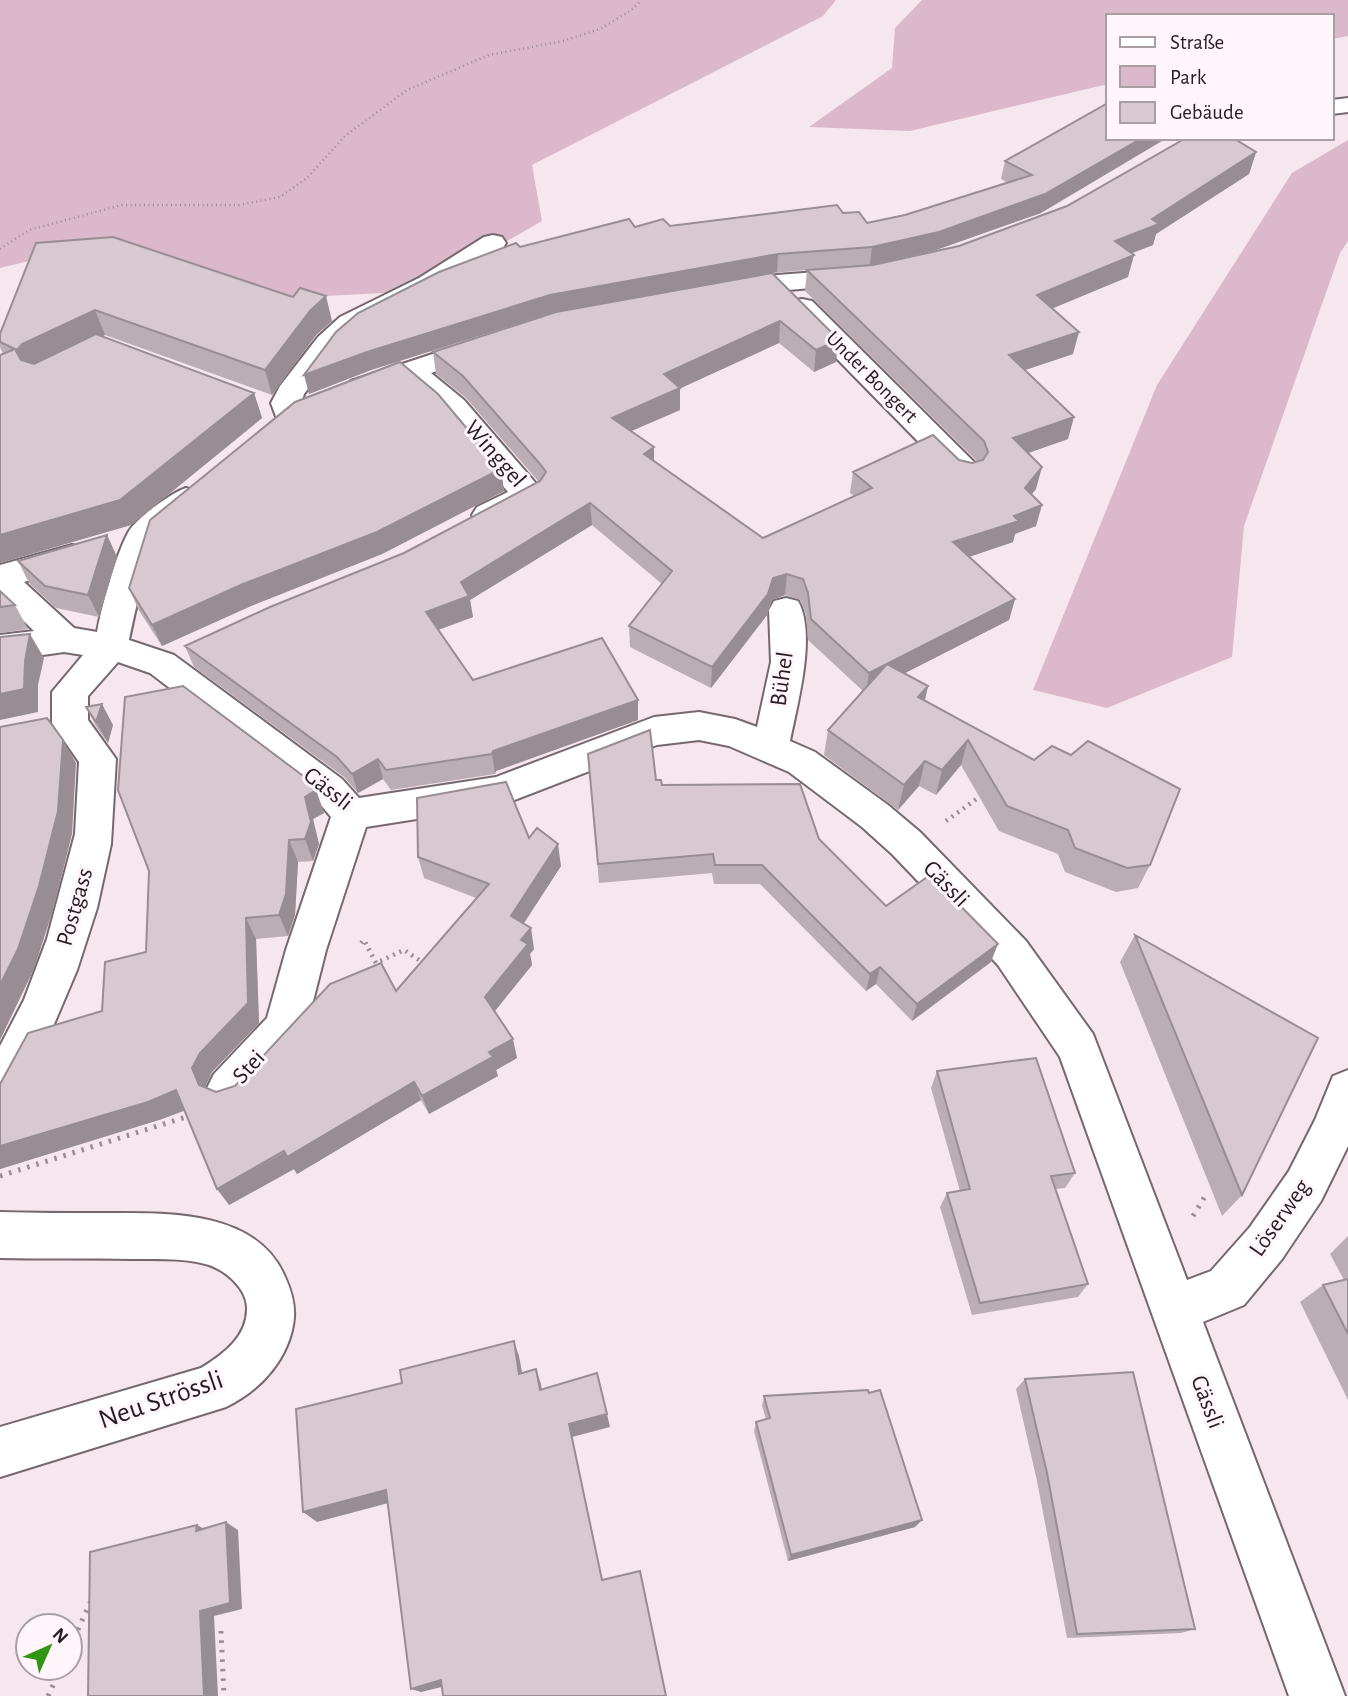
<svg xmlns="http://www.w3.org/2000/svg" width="1348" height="1696" font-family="'Alegreya Sans',sans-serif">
	<rect width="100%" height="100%" fill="#f6e6ee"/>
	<!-- green -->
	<path fill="#dcb8cb" d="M 0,0 L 836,0 L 823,16 L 532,165 L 542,221 L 420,291 L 288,298 L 99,244 L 0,268 Z
		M 922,0 L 1348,0 L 1348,36 L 1332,39 L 1332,16 L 1108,16 L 1108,84 L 910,131 L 809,127 L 892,68 L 895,28 Z
		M 1348,140 L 1348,241 L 1340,253 L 1244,526 L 1232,657 L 1107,708 L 1033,690 L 1157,385 L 1292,173 Z"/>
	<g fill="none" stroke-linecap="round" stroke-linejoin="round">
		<!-- minor casing -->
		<g stroke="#76686f" stroke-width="4">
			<path id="minor" d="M 1348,98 L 1348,112 L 1332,114 L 1332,100 Z
				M 493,235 L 502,237 L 506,243 L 502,249 L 439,290 L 360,329 L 338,349 L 304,394 L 301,403 L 304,415 L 300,422 L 289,424 L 278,422 L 271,403 L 280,386 L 318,337 L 340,317 L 419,278 L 484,237 Z
				M 858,269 L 868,271 L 872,277 L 868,283 L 777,291 L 730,299 L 720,297 L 716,291 L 720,285 L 777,275 Z
				M 802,299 L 812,301 L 977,465 L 981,472 L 977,479 L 966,482 L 955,479 L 792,313 L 788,307 L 792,301 Z
				M 484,337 L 494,340 L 498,346 L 494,352 L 431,373 L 464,400 L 545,494 L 540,501 L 488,526 L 477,523 L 472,515 L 477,507 L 508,492 L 444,414 L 406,382 L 361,396 L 351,393 L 346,387 L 351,381 Z
				M 186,488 L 197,492 L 202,499 C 191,516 169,524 158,540 C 147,555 133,620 129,640 L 174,655 L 342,779 L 359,798 L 496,777 L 654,717 L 699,712 L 735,719 L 757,727 L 771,662 L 769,610 L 774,601 L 786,598 L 798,601 C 817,634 797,705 790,741 L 815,752 L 888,805 L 920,832 L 1026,941 L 1093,1034 L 1187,1280 L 1211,1271 L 1250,1227 L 1289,1171 L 1315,1120 L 1333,1076 L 1348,1070 L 1348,1146 L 1321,1201 L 1282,1259 L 1244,1305 L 1203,1322 L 1345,1696 L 1289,1696 L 1060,1057 L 998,965 L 892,854 L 862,827 L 789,772 L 729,746 L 699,740 L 657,745 L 499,806 L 366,827 L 326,950 L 308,1021 L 298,1043 L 244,1102 L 229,1108 L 214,1102 L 207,1088 L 214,1074 L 267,1018 L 286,950 L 331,817 L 316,799 L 150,673 L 118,662 L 88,696 L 88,720 L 116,759 L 111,844 L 97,908 L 77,970 L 46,1043 L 15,1101 L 0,1107 L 0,1046 L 24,1000 L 47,939 L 75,834 L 79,762 L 52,723 L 52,692 L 83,655 L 64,652 L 0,661 L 0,635 L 34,631 L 0,598 L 0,565 L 72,545 L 84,548 L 88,556 L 84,564 L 24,582 L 74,628 L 97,632 C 102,605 116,554 129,531 C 137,518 171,493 186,488 Z
				M 0,1212 C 34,1213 67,1213 101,1213 C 163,1213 256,1208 285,1277 C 291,1290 295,1303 294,1318 C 290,1358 261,1390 226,1407 L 0,1477 L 0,1427 L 201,1368 C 224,1354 248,1336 247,1307 C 246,1288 226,1271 209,1265 C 186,1258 158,1259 134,1259 C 89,1258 45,1259 0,1258 Z"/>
		</g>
		<!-- path-far2 -->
		<path stroke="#998d93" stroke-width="2.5" stroke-dasharray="1 3.5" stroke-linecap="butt" d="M 0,249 L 29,230 L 122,205 L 239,205 L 280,197 L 307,178 L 345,136 L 407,90 L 489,55 L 563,41 L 600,29 L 630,11 L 642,0"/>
		<!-- path-far1 -->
		<path stroke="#998d93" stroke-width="4.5" stroke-dasharray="2 5" stroke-linecap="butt" d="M 946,821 L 982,795
			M 361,943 L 364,940 L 376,963 L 404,950 L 425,964"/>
		<!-- path -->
		<path stroke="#998d93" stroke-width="5" stroke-dasharray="2.5 7" stroke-linecap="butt" d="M 0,1176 L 189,1116
			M 1193,1216 L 1207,1193
			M 221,1631 L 224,1696
			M 70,1647 L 90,1603 L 94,1603
			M 48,1696 L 61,1668"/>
		<!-- minor -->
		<use href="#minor" fill="#fff" fill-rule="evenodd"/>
	</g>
	<!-- wall -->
	<path fill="#baadb4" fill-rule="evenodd" d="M 1108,103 L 1041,213 L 936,250 L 959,246 L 1256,152 L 1249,174 L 1156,234 L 1153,245 L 1132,253 L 1128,277 L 1052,308 L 1073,354 L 1025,370 L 1068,439 L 1028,453 L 1036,489 L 1032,494 L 1036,526 L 1015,534 L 1013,542 L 969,557 L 1015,599 L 1009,620 L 905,673 L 928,686 L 925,700 L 1150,865 L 1138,888 L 1116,892 L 1065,872 L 1058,854 L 999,831 L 961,765 L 936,795 L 919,786 L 898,810 L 824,755 L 828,730 L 863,691 L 808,640 L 806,615 L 800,600 L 785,595 L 772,600 L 767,615 L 711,688 L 630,647 L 629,626 L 662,584 L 592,525 L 470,600 L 473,617 L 438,630 L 473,680 L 638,720 L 496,771 L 495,774 L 391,790 L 383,779 L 358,793 L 344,777 L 194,667 L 185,646 L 404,553 L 539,482 L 466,398 L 436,374 L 433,352 L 536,318 L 371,370 L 309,394 L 520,247 L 635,227 L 670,226 L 843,213 L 867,223 L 905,215 L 1008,183 L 1001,179 L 1005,161 ZM 807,270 L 805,291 L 977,461 L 972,463 L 959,460 L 853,472 L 850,493 L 854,496 L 763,538 L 654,461 L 631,431 L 680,410 L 680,388 L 779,343 L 814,372 L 836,362 L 772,273 Z
		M 36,243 L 332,321 L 316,335 L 272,395 L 105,335 L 102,336 L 254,393 L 262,418 L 131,525 L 0,563 L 0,355 L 3,354 L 0,347 L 0,334 Z
		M 501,469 L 504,491 L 382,554 L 251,606 L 162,646 L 138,609 L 129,588 Z
		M 107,535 L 117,557 L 99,617 L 56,608 L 29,583 L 18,561 Z
		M 0,591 L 15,605 L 28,629 L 0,633 Z
		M 86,707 L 113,725 L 108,743 L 97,728 Z
		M 588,754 L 656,780 L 662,785 L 819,839 L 886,906 L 991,962 L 912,1021 L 876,984 L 866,991 L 760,884 L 714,884 L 712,873 L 599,883 Z
		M 316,790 L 324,813 L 313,819 L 319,844 L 313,861 L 298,862 L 295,915 L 288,936 L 256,939 L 259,1023 L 212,1072 L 205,1087 L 216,1092 L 235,1086 L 396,991 L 476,898 L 424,878 L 418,857 L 529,838 L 561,866 L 523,924 L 534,949 L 530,954 L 532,965 L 495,1011 L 517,1058 L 496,1070 L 498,1076 L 429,1114 L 421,1100 L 297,1174 L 294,1169 L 229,1205 L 184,1110 L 162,1119 L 0,1169 L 0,1084 L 102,1011 L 146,952 Z
		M 1135,935 L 1242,1195 L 1222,1216 L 1120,962 Z
		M 937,1071 L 1075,1173 L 1065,1188 L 1055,1189 L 1088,1284 L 1078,1297 L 972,1315 L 940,1207 L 947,1193 L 960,1191 L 931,1088 Z
		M 1348,1236 L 1348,1400 L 1300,1302 L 1323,1285 L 1344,1280 L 1330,1254 Z
		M 1025,1379 L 1195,1629 L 1181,1633 L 1067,1638 L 1037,1481 L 1016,1389 Z
		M 869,1393 L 915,1527 L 788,1561 L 754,1431 L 756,1422 L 766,1419 L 762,1406 L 764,1396 Z"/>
	<!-- shaded-wall -->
	<path fill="#978d92" d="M 1142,138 L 1167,138 L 1041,213 L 936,250 L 870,265 L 872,247 Z
		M 1256,152 L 1249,174 L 1156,234 L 1153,245 L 1109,262 L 1115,241 L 1152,219 Z
		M 778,254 L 777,272 L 551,313 L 371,370 L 309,394 L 304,375 L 367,352 L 550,295 Z
		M 1134,255 L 1128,277 L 1032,317 L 1037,295 Z
		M 326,296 L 332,321 L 316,335 L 272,395 L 265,370 L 310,311 Z
		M 95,310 L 105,335 L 33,369 L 27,375 L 16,351 L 22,344 Z
		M 780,321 L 779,343 L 679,389 L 680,388 L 680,410 L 613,439 L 612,418 L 664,374 Z
		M 1079,332 L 1073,354 L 1004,377 L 1009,355 Z
		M 839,340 L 836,362 L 814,372 L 816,350 Z
		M 254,393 L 262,418 L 131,525 L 0,563 L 0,535 Z
		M 1074,417 L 1068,439 L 1008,460 L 1013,438 Z
		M 654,447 L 654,469 L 644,454 Z
		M 1042,467 L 1036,489 L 1019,509 L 1025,488 Z
		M 501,469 L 504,491 L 382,554 L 251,606 L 162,646 L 152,625 Z
		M 590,503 L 592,525 L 470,600 L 473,617 L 430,633 L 426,612 L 461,582 Z
		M 1042,505 L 1036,526 L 1015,534 L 1013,542 L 948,564 L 953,542 Z
		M 107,535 L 117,557 L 99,617 L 88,595 Z
		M 787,574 L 785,595 L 772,600 L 767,615 L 711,688 L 712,667 L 773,578 Z
		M 1015,599 L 1009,620 L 866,693 L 869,673 Z
		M 30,634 L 44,658 L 38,685 L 38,712 L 0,720 L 0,694 L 25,661 Z
		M 928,686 L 922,712 L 918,697 Z
		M 638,700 L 638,720 L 496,771 L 495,774 L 492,754 L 493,751 Z
		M 102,704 L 113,725 L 108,743 L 96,722 Z
		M 63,740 L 76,763 L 72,834 L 54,907 L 34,969 L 0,1040 L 0,985 Z
		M 968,740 L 961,765 L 936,795 L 942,770 Z
		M 378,759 L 383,779 L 358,793 L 352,774 Z
		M 925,761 L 919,786 L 898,810 L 904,785 Z
		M 316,790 L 324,813 L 313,819 L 319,844 L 313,861 L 305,839 L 305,797 Z
		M 289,840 L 298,862 L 295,915 L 288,936 L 279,915 Z
		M 558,844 L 561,866 L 515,937 L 511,916 Z
		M 246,918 L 256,939 L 259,1023 L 212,1072 L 205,1087 L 199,1085 L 192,1068 Z
		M 531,928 L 534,949 L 530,954 L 532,965 L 490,1017 L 485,997 L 521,940 Z
		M 998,944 L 991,962 L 912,1021 L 917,1004 Z
		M 880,967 L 876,984 L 866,991 L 870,974 Z
		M 513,1039 L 517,1058 L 496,1070 L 498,1076 L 429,1114 L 422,1096 L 489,1052 Z
		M 414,1082 L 421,1100 L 297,1174 L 294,1169 L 229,1205 L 217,1189 Z
		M 176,1090 L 189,1109 L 162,1119 L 0,1169 L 0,1146 Z
		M 514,1341 L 519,1356 L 525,1388 L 519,1374 Z
		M 536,1369 L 541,1384 L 544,1404 L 540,1390 Z
		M 607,1414 L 610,1427 L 572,1437 L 604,1588 L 602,1580 L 569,1424 Z
		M 386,1490 L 396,1501 L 317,1522 L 303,1512 Z
		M 922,1520 L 915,1527 L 788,1561 L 791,1555 Z
		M 226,1522 L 238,1530 L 242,1609 L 214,1616 L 218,1696 L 204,1696 L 200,1611 Z
		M 197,1525 L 210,1532 L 196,1531 Z
		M 441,1680 L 450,1685 L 421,1692 L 411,1689 Z"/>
	<!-- building -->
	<path fill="#d8c9d1" stroke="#978d92" stroke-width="2" d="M 1108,103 L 1108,138 L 1142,138 L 1045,194 L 939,232 L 872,247 L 778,254 L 550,295 L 367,352 L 304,375 L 336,332 L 358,313 L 439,272 L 516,243 L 520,247 L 629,219 L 635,227 L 663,219 L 670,226 L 837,205 L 843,213 L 859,212 L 867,223 L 905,215 L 1032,175 L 1005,161 Z
		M 1186,138 L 1233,138 L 1256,152 L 1152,219 L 1159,224 L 1115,241 L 1134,255 L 1037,295 L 1079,332 L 1009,355 L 1074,417 L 1013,438 L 1042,467 L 1025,488 L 1042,505 L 1014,516 L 1019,521 L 953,542 L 1015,599 L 869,673 L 811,619 L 808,593 L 803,579 L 787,574 L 773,578 L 768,594 L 712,667 L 629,626 L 672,571 L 590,503 L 461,582 L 469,596 L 426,612 L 473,680 L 602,638 L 638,700 L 493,751 L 492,754 L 386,770 L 378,759 L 352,774 L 337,757 L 185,646 L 270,607 L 404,553 L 540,481 L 546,472 L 540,464 L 463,376 L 433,352 L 556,312 L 772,273 L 839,340 L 816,350 L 780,321 L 664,374 L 680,388 L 612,418 L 654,447 L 644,454 L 763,538 L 872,488 L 853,472 L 933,435 L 959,460 L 972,463 L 983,460 L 988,452 L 984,441 L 807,270 L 873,265 L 959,246 L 1067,206 Z
		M 113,237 L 293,297 L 300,288 L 326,296 L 310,311 L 265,370 L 95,310 L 22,344 L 16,351 L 21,360 L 34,364 L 96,334 L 254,393 L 120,500 L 0,535 L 0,355 L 15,349 L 0,342 L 0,334 L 36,243 Z
		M 400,362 L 438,394 L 501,469 L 377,532 L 243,584 L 152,625 L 129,588 L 150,520 L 295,402 Z
		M 107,535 L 88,595 L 45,586 L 18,561 Z
		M 0,591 L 15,605 L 0,607 Z
		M 30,634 L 25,661 L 24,689 L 0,694 L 0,637 Z
		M 887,664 L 928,686 L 918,697 L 1034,760 L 1052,746 L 1071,755 L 1088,741 L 1180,789 L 1150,865 L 1127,868 L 1075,848 L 1068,830 L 1007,806 L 968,740 L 942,770 L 925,761 L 904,785 L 828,730 Z
		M 183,686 L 306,778 L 316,790 L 305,797 L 311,822 L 305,839 L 289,840 L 286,894 L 279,915 L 246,918 L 248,1003 L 200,1053 L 192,1068 L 199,1085 L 216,1092 L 235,1086 L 330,984 L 381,963 L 396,991 L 489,884 L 418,857 L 417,798 L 506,782 L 529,838 L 537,828 L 558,844 L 511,916 L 531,928 L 521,940 L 528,944 L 485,997 L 513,1039 L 489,1052 L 493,1057 L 422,1096 L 414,1082 L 287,1157 L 284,1151 L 217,1189 L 176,1090 L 148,1102 L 0,1146 L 0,1084 L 28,1033 L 102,1011 L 105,962 L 146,952 L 149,871 L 118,790 L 125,697 Z
		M 102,704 L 96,722 L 86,707 Z
		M 47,718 L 63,740 L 58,811 L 39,886 L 18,949 L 0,985 L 0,727 Z
		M 650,730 L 656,780 L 661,780 L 662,785 L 800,784 L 819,839 L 886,906 L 930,875 L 998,944 L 917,1004 L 880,967 L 870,974 L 762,865 L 715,865 L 713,854 L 598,864 L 588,754 Z
		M 1135,935 L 1318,1038 L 1242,1195 Z
		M 1036,1058 L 1075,1173 L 1051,1176 L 1088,1284 L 980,1303 L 947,1193 L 970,1189 L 937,1071 Z
		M 1348,1279 L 1348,1334 L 1323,1285 Z
		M 514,1341 L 519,1374 L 536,1369 L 540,1390 L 597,1373 L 607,1414 L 569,1424 L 602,1580 L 640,1571 L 666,1696 L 443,1696 L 441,1680 L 411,1689 L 386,1490 L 303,1512 L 296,1409 L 402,1383 L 400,1370 Z
		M 1133,1372 L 1195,1629 L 1077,1634 L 1047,1473 L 1025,1379 Z
		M 868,1390 L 869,1393 L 880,1390 L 922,1520 L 791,1555 L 756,1422 L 770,1418 L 764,1396 Z
		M 226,1522 L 230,1603 L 200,1611 L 204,1696 L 88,1696 L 90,1552 L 197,1525 L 196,1531 Z"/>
	<g text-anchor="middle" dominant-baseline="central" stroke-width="6" stroke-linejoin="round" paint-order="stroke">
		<!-- far-street labels -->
		<g font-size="21" fill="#241e21" stroke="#fff5fa">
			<text transform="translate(872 377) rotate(45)">Under Bongert</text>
		</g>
		<!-- street labels -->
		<g font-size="24" fill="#241e21" stroke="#fff5fa">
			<text transform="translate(495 454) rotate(49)">Winggel</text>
			<text transform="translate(782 679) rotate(-82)">Bühel</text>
			<text transform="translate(328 789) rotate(38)">Gässli</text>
			<text transform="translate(946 884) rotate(46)">Gässli</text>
			<text transform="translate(75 907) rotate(-74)">Postgass</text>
			<text transform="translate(249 1067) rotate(-48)">Stei</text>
			<text transform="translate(1280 1218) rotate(-55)">Löserweg</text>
			<text transform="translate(1207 1402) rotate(69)">Gässli</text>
		</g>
		<!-- near-street labels -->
		<g font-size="28" fill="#241e21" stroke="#fff5fa">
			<text transform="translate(161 1400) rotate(-19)">Neu Strössli</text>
		</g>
	</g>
	<!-- legend -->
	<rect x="1106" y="14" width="228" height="126" fill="#fff5fa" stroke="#a79fa3" stroke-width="2"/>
	<rect x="1120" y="37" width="35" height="10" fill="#ffffff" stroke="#a79fa3" stroke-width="2"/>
	<text x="1170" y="49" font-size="21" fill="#241e21">Straße</text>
	<rect x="1120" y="66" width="35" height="21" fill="#dcb8cb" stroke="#a79fa3" stroke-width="2"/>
	<text x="1170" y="84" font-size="21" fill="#241e21">Park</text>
	<rect x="1120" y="102" width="35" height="21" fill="#d8c9d1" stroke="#a79fa3" stroke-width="2"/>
	<text x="1170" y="119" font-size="21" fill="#241e21">Gebäude</text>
	<!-- north arrow -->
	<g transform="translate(49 1647) rotate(45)"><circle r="33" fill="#fff5fa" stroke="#a79fa3" stroke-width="2"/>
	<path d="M0-5L12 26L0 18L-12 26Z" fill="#319415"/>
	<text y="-10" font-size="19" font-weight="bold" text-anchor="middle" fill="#241e21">N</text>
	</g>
</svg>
